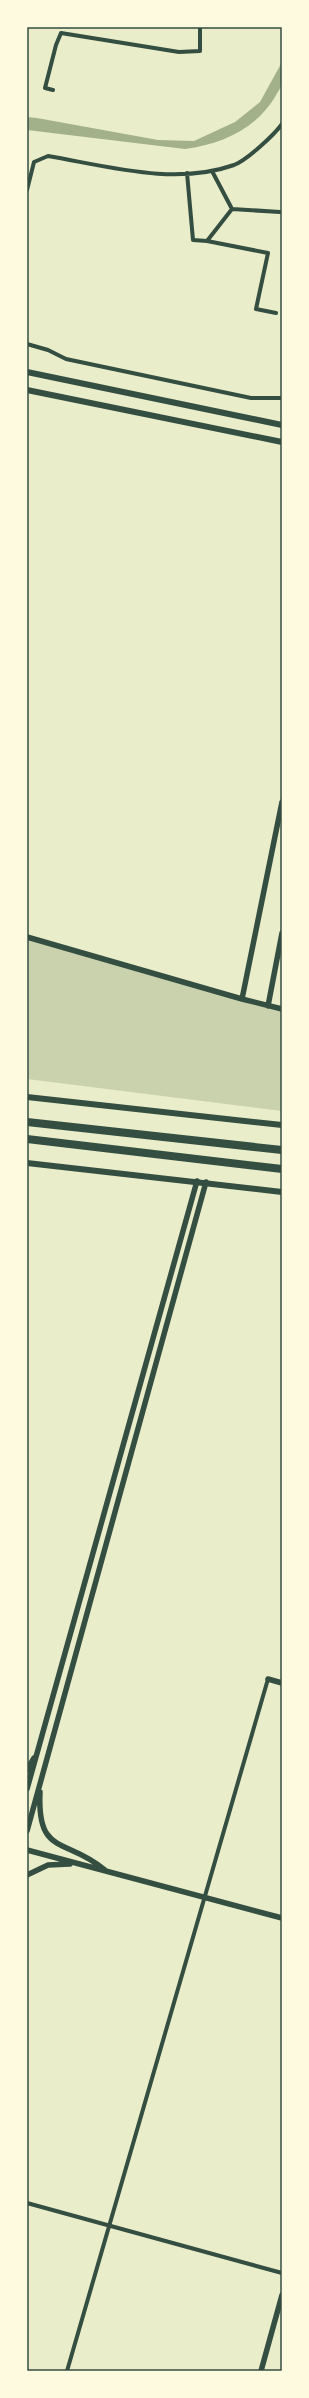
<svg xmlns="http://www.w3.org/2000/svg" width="309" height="2398" font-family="Lato,sans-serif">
	<rect width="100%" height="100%" fill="#e9edc9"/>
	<!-- green -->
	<path fill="#cad2ad" d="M 27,937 L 282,1009 L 282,1111 L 27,1079 Z"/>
	<!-- water -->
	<path fill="#a3b18a" d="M 282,62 C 282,69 283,77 282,83 C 281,88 277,93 275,97 C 255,130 221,144 185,149 L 27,130 L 27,117 L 37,118 L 158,140 L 194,141 L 235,122 L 260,102 Z"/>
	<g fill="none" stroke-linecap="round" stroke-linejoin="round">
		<!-- minor -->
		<path stroke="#344e41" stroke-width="4" d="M 53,90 L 45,88 L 56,45 L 61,33 L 179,52 L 200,51 L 200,27
			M 212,171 L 232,209 L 280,212
			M 187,173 L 193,240 L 207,241
			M 27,190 L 34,162 L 48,156 C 107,166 175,186 234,165 C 247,160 274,135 282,124
			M 232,209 L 207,241 L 268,253 L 256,309 L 276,313
			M 27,344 L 48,350 L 66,359 L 251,398 L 282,398
			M 27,2203 L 282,2273
			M 67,2371 L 268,1679"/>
		<!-- tertiary -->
		<path stroke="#344e41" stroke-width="5.5" d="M 27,937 L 242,999 L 282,1009
			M 242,999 L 282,802
			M 268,1006 L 282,933
			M 268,1679 L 282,1683
			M 27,1770 L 34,1758
			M 27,1789 L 197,1181
			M 40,1792 C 37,1857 66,1837 105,1870
			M 27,1831 L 206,1182
			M 27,1850 L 282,1918
			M 27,1875 L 48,1865 L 70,1864
			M 261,2371 L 282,2295"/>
		<!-- secondary -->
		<path stroke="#344e41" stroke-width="6" d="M 27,372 L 282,425
			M 27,390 L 282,442
			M 27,1097 L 282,1125
			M 27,1163 L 282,1192"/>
		<!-- motorway -->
		<path stroke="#344e41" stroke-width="8" d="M 27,1122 L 282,1150
			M 27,1139 L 282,1169"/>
	</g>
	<!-- border -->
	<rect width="309" height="2398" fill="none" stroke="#fefae0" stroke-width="56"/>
	<rect x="28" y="28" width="253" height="2342" fill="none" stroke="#344e41" stroke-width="1.5"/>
</svg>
